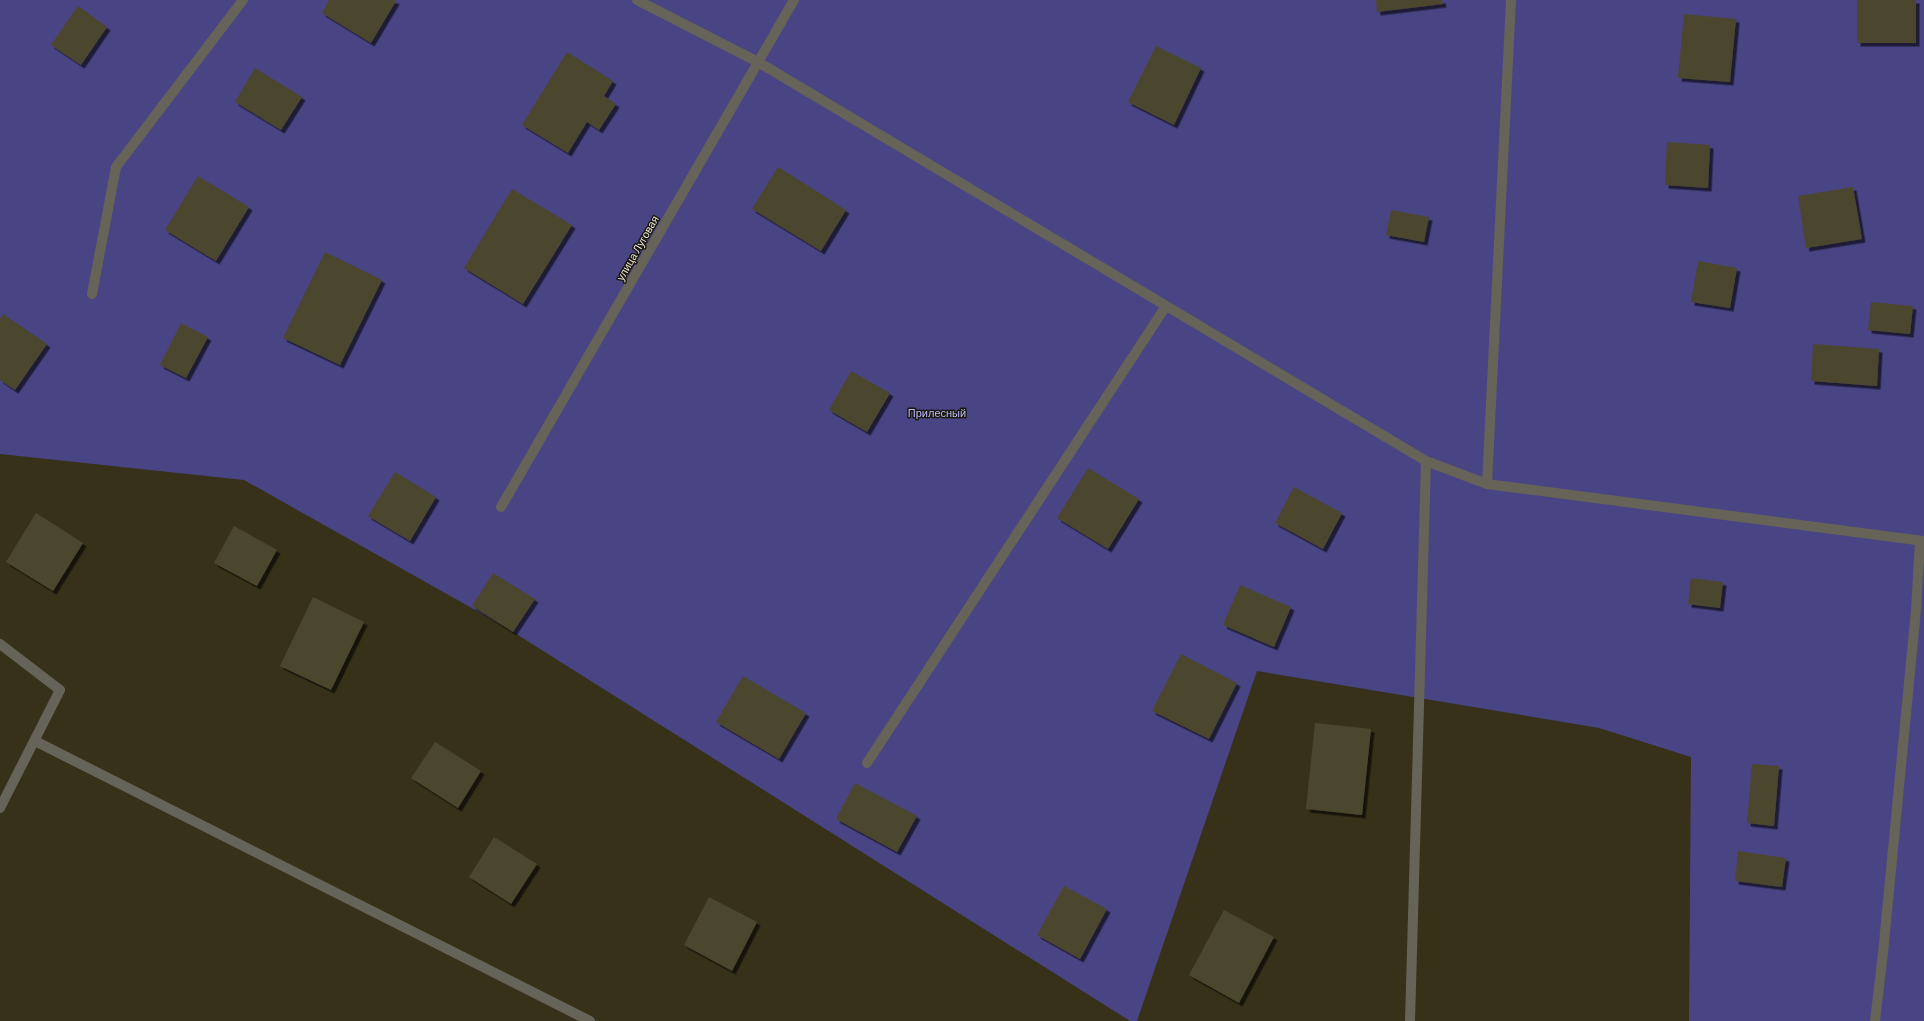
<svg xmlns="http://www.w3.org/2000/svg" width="1924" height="1021" font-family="Barlow,sans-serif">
	<defs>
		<filter id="shadow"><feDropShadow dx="3.5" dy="3.5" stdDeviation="0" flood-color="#0009"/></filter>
	</defs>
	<rect width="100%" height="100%" fill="#37311a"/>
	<!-- green -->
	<path fill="#494484" d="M 0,0 L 1924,0 L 1924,1021 L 1689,1021 L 1691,757 L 1599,728 L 1257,671 L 1137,1021 L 1130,1021 L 502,625 L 244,480 L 0,454 Z"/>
	<!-- building -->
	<path fill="#4c462e" filter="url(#shadow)" d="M 329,0 L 395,0 L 396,1 L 371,43 L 322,13 Z
		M 1376,0 L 1442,0 L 1443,4 L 1377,12 Z
		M 1857,0 L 1916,0 L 1916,43 L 1857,43 Z
		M 78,6 L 107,27 L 81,65 L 51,45 Z
		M 1684,14 L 1736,19 L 1730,82 L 1678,78 Z
		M 1156,46 L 1201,68 L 1174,125 L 1128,102 Z
		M 567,52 L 613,81 L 604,96 L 616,104 L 599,130 L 587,122 L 568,153 L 522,125 Z
		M 255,68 L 302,97 L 281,130 L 235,102 Z
		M 1667,142 L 1710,145 L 1708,188 L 1665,185 Z
		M 778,167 L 846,210 L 821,251 L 752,209 Z
		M 198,176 L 249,207 L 216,261 L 165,230 Z
		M 1853,187 L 1862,239 L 1806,248 L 1798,196 Z
		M 512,189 L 572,225 L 523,304 L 464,268 Z
		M 1391,210 L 1429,217 L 1424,242 L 1386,235 Z
		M 325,252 L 382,280 L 340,365 L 283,338 Z
		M 1698,261 L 1737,268 L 1730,308 L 1691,302 Z
		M 1871,302 L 1913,306 L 1910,334 L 1868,330 Z
		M 3,314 L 47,344 L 15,390 L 0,380 L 0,319 Z
		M 181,323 L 208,337 L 186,378 L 160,365 Z
		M 1813,344 L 1879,349 L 1877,386 L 1811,381 Z
		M 851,371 L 890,393 L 867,432 L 829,410 Z
		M 1088,468 L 1139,499 L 1108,549 L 1057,518 Z
		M 395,472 L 436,497 L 410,541 L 368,516 Z
		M 1294,487 L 1342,513 L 1323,549 L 1275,523 Z
		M 36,513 L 83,543 L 53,591 L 6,562 Z
		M 234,526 L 277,550 L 257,586 L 214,563 Z
		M 493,573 L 535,599 L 513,632 L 472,606 Z
		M 1691,578 L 1723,582 L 1720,608 L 1688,604 Z
		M 1240,585 L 1291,607 L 1274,647 L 1223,625 Z
		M 313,597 L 364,622 L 331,690 L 280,666 Z
		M 1181,654 L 1237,683 L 1209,739 L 1152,711 Z
		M 743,676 L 806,713 L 779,759 L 716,722 Z
		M 1315,723 L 1371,729 L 1362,815 L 1306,809 Z
		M 435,742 L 481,771 L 458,808 L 411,778 Z
		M 1752,764 L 1779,766 L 1774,826 L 1747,823 Z
		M 855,783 L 917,816 L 897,852 L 836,819 Z
		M 494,837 L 537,864 L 511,904 L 469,877 Z
		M 1738,851 L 1786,858 L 1782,887 L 1735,881 Z
		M 1064,886 L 1107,909 L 1080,959 L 1037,935 Z
		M 709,897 L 757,922 L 732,971 L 684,945 Z
		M 1224,910 L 1274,937 L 1239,1003 L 1189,975 Z"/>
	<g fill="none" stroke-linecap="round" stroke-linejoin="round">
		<!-- lane -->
		<path stroke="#666358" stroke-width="10" d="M 92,294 L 116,167 L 243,0
			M 501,507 L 794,0"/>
		<!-- street -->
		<path stroke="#666358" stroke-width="10" d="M 637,0 L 758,62 L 1426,461 L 1487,484 L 1924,541
			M 1487,484 L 1511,0
			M 0,644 L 60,690 L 0,808
			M 35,741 L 590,1021
			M 867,763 L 1166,306
			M 1410,1021 L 1426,461
			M 1875,1021 L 1883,953 L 1916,610 L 1920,541"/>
	</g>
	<g text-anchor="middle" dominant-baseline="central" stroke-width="3" stroke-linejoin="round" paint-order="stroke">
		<!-- street labels -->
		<g font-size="11" fill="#e8e5d7" stroke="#1b190f">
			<text transform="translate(637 248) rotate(-60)">улица Луговая</text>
		</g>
		<!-- park labels -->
		<g font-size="11" fill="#bab9fa" stroke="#1b190f">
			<text x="937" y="412">Прилесный</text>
		</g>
	</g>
</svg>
